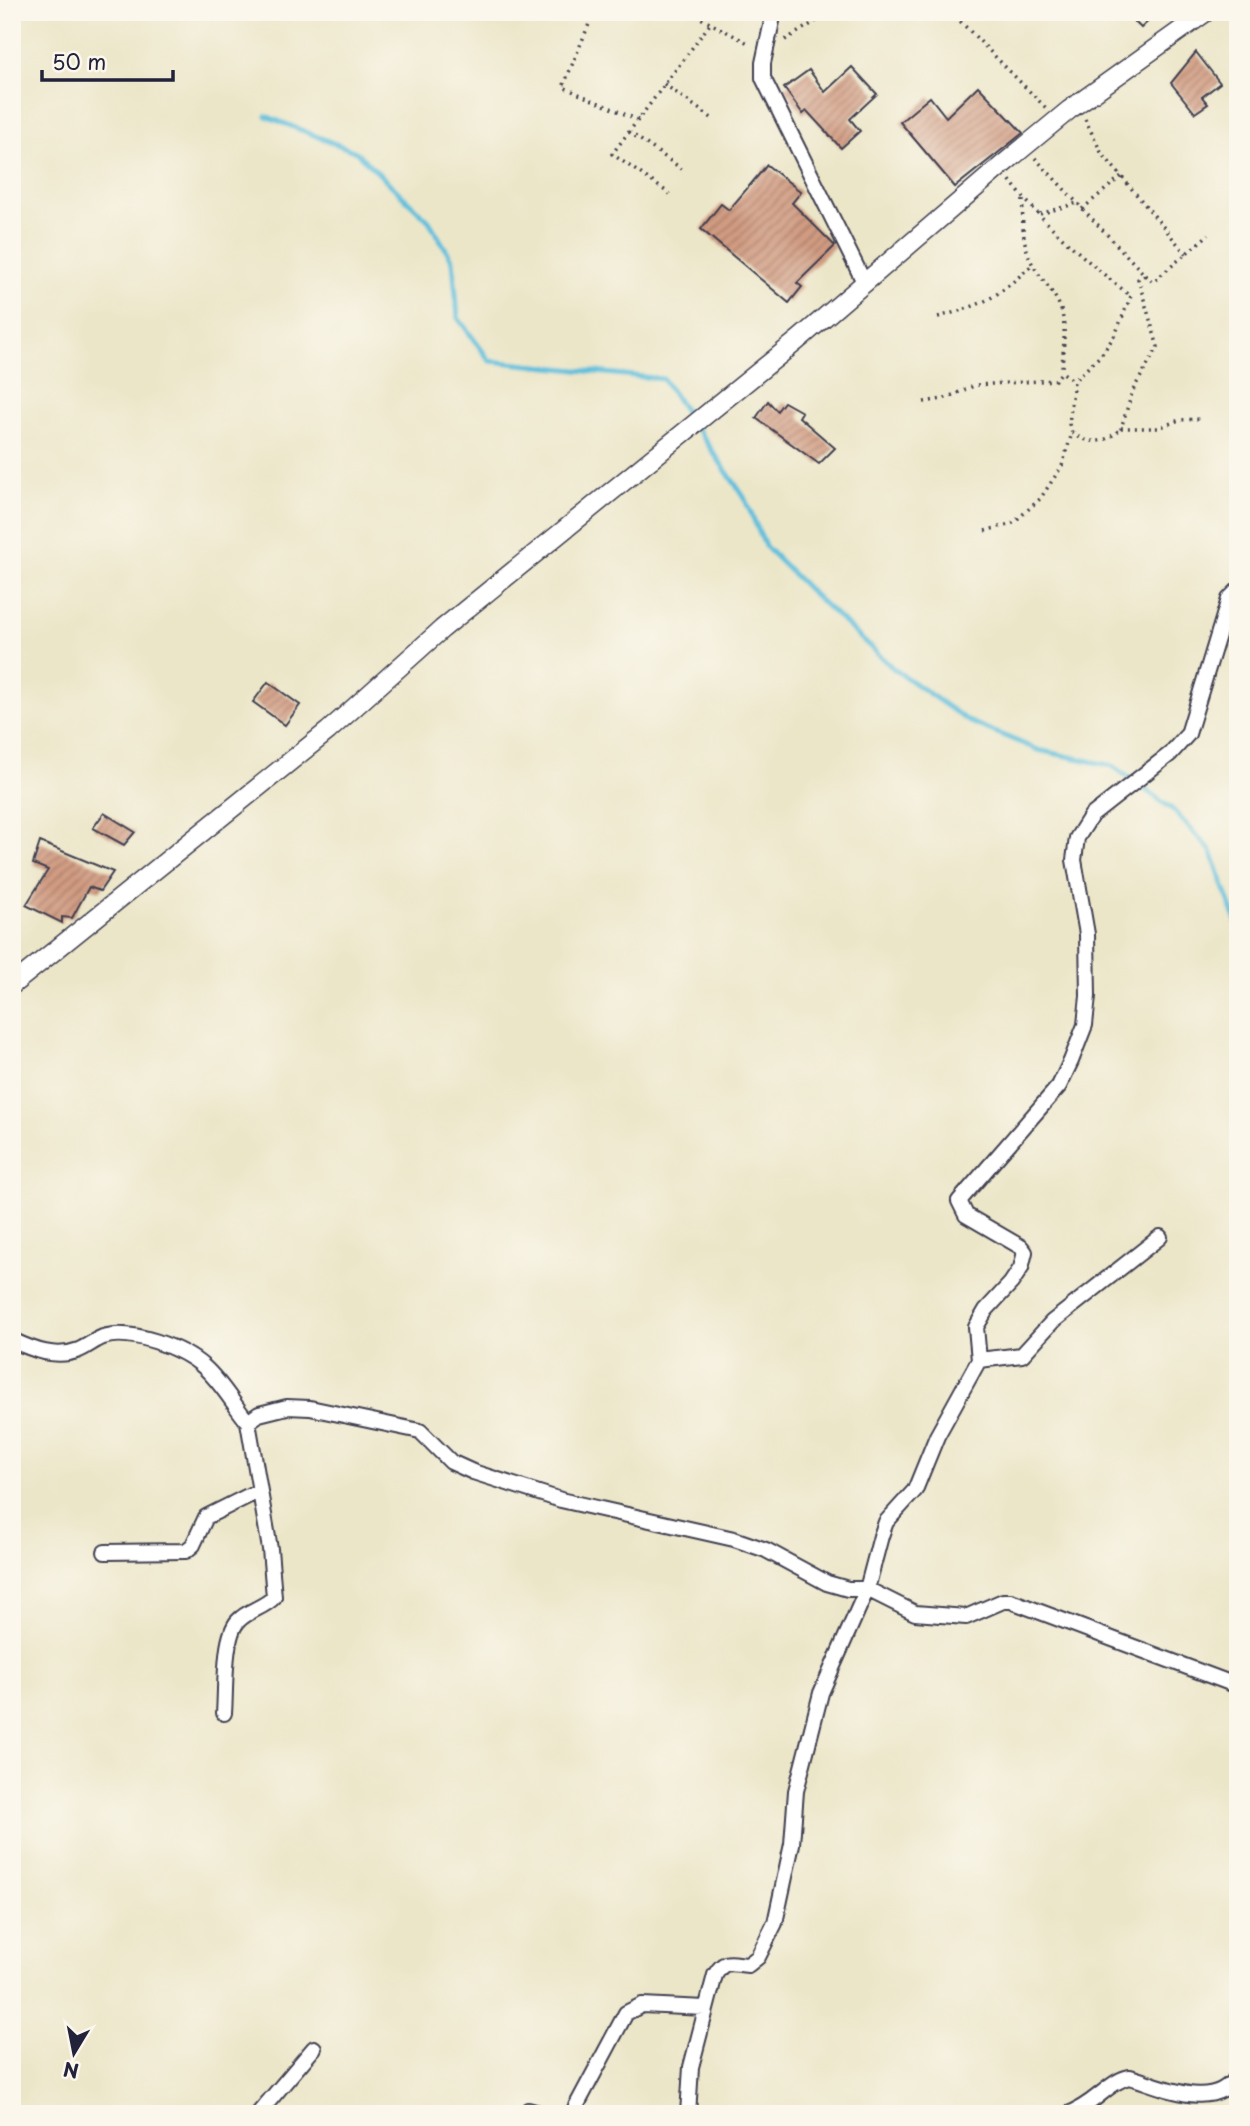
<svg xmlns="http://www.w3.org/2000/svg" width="1250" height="2126" font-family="'Playpen Sans',sans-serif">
	<defs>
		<pattern id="building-hatch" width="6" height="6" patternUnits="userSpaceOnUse" patternTransform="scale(1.75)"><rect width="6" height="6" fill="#d19b81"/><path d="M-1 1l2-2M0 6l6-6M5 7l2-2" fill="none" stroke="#a97e6b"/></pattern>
	</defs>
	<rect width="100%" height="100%" fill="#fbf7ec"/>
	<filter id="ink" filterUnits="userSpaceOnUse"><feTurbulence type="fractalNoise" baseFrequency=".0143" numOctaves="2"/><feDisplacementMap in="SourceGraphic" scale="14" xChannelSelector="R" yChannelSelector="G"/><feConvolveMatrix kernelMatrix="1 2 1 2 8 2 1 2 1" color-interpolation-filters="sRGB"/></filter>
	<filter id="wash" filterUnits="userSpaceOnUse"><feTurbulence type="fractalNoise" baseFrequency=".00686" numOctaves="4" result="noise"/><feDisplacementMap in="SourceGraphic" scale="28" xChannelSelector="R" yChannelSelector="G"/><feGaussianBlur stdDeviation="1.57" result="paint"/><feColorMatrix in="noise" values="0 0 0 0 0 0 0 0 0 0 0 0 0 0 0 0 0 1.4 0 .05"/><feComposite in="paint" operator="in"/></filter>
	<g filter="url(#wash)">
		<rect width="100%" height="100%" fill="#ece6c9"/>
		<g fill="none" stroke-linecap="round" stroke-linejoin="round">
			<!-- stream -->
			<path stroke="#5ebfdc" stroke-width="5" d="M 266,116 L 356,152 L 429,221 L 453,261 L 458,318 L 490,361 L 663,379 L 744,497 L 765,546 L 811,592 L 894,669 L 968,721 L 1038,750 L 1113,766 L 1172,809 L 1211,851 L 1238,926"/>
		</g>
		<g id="blocks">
			<!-- building -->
			<path fill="url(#building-hatch)" d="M 1125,12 L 1158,12 L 1141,28 Z
				M 1196,52 L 1220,83 L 1202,97 L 1208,104 L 1195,113 L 1171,83 Z
				M 852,67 L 877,94 L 850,119 L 860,131 L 841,148 L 807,111 L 803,114 L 784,88 L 809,70 L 825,92 Z
				M 978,86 L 1023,133 L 955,187 L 900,122 L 930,97 L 946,117 Z
				M 767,165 L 801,192 L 792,203 L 835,246 L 797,283 L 802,287 L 789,303 L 701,229 L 721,204 L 729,210 Z
				M 768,401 L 777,411 L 784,402 L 802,412 L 799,417 L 835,448 L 819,464 L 756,418 Z
				M 268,682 L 300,705 L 285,725 L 253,702 Z
				M 104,813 L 135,832 L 124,845 L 93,828 Z
				M 40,842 L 113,872 L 100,891 L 89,887 L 72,918 L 62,917 L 62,923 L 26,905 L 48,870 L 33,864 Z"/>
		</g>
	</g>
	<g filter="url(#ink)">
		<use href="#blocks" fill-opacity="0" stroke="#403f50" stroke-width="2"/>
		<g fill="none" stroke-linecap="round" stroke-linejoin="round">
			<!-- minor casing -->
			<g stroke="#403f50" stroke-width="18">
				<path id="minor" d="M 774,12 L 763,63 L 763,78 L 864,282
					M 12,1340 C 33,1350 56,1359 79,1350 C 88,1346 95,1340 103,1337 C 131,1328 183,1348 204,1367 C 222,1383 233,1404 248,1422 L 259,1414 L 287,1407 L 310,1408 L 420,1431 L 451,1462 L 473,1472 L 561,1500 L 734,1539 L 766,1550 L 827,1583 L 848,1589 L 867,1589 L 915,1613 L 966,1617 L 1003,1601 L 1011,1601 L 1238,1686
					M 979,1360 L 1022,1355 L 1052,1322 L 1160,1237
					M 105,1552 L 186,1551 L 193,1545 L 206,1517 L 258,1491
					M 224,1713 C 226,1691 223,1637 238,1621 C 248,1610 264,1608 274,1597 L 270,1549 L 248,1422
					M 528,2110 L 543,2114
					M 258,2114 L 314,2048
					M 572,2114 L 626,2013 L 642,2005 L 705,2008
					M 688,2114 L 691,2067 L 715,1975 C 725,1958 731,1964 748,1965 L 758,1957 L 775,1923 L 792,1844 L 796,1791 L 821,1693 L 867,1589 L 881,1536 L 886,1522 L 915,1490 L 937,1436 L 979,1360 L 976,1327 L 986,1310 L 1011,1283 L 1021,1268 L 1025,1252 L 1021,1247 L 966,1215 L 959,1201 L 1059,1086 L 1071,1061 L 1085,1025 L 1088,996 L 1087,934 L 1074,860 L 1077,838 L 1091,816 L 1170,754 L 1188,734 L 1229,599 L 1238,590
					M 1068,2114 C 1093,2106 1110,2080 1130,2077 C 1164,2087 1215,2113 1238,2074"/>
			</g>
			<!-- tertiary casing -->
			<g stroke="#403f50" stroke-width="21">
				<path id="tertiary" d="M 12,985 L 328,731 L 442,629 L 798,340 L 1001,166 L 1069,110 L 1206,12"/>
			</g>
			<!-- path -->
			<path stroke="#403f50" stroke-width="3.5" stroke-dasharray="2 5" stroke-linecap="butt" d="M 594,12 L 563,87 L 638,120 L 710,24
				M 689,12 L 750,44
				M 942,12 L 955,16 L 1046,108
				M 785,40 L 831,12
				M 664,84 L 713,119
				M 1085,119 L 1101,152 L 1186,254
				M 638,120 L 612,154 L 670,194
				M 629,132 L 682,169
				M 1035,158 L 1145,275 L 1138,279 L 1158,347 L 1133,390 L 1121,428 L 1158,428 L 1179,420 L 1202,419
				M 1023,200 C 1022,223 1022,244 1033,265 C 1041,279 1054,292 1060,307 C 1068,330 1062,349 1062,372
				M 1082,209 L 1123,175
				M 1040,214 L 1077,203
				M 1145,275 L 1153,282 L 1209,234
				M 938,317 C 986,304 996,298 1033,264
				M 924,402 L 943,399 L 976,385 L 1055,380 L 1062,372 L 1074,381
				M 1072,433 C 1090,445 1106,444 1121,428
				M 985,531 L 1013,523 L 1040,499 L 1062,466 L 1072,433 L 1069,424 L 1074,381 L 1101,355 L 1115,335 L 1131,296 C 1094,268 1035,216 1009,179"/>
			<!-- minor -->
			<use href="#minor" stroke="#fff" stroke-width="14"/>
			<!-- tertiary -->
			<use href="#tertiary" stroke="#fff" stroke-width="18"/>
		</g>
	</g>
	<!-- margin -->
	<rect width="1250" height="2126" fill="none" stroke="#fbf7ec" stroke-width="42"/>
	<!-- north arrow -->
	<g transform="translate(74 2053) rotate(190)" stroke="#fbf7ec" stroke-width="5" paint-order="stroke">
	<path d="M0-5L12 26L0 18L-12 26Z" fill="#22223b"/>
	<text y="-10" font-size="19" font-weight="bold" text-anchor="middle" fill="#22223b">N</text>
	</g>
	<!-- scale -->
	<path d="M42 70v10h131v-10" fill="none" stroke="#22223b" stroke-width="3.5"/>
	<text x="52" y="70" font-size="21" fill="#22223b" stroke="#fbf7ec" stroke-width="5" paint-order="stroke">50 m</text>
</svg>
